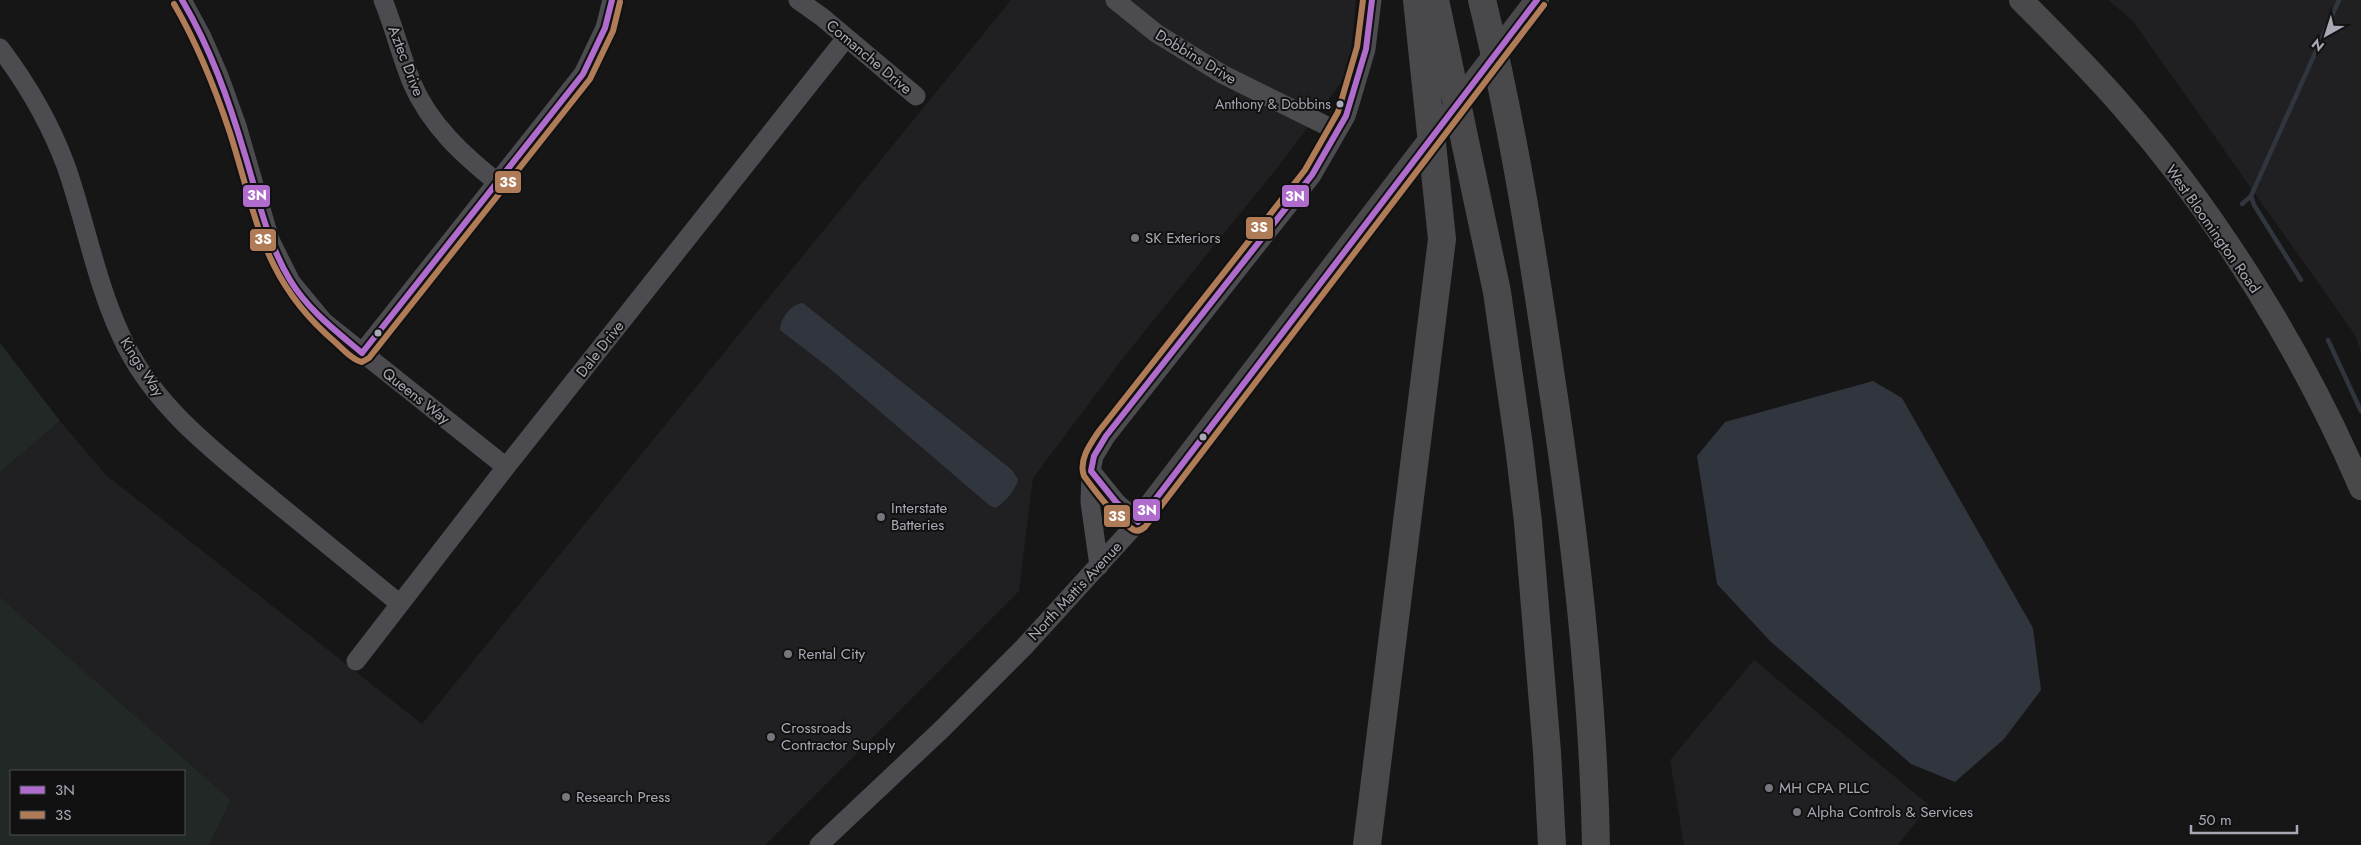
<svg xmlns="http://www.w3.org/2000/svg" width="2361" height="845" font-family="Jost,sans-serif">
	<rect width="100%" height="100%" fill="#161617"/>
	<!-- built -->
	<path fill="#202022" d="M 1011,0 L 1356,0 L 1349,72 L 1277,168 L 1127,353 L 1033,478 L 1019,591 L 765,845 L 209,845 L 231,800 L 0,597 L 0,472 L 60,421 L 106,475 L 422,724 Z
		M 2108,0 L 2361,0 L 2361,352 L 2355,335 L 2133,21 Z
		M 1754,660 L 1929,805 L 1898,845 L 1684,845 L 1670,760 Z"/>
	<!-- green -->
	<path fill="#222825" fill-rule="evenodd" d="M 0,343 L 60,421 L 0,472 Z
		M 0,597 L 231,800 L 209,845 L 0,845 ZM 184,771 L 184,834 L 11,834 L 11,771 Z"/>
	<!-- water -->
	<path fill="#31353e" d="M 803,303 L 1012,470 L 1018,479 C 1017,488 1004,504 995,508 L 989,505 L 828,367 L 780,330 C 780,319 791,304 803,303 Z
		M 1873,381 L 1902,398 L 2033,628 L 2041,690 L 2004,739 L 1955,782 L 1911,764 L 1770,641 L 1717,584 L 1697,456 L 1725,422 Z"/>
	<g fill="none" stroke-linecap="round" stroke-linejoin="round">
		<!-- stream -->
		<path stroke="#31353e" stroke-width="4.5" d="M 2251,196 L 2254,205 L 2301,280
			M 2242,204 L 2251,196 L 2339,0
			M 2328,340 L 2361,411"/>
		<!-- minor -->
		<path stroke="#4c4c50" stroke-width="19" d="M 182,0 L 202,37 L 219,76 L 237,126 L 270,240 L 291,282 L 324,322 L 506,467
			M 383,0 C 394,27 401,56 412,83 C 430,125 463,155 498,183
			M 798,0 L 822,17 L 916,96
			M 1115,0 L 1156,33 L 1222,74 L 1337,131
			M 0,48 C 28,85 50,123 66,166 C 87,226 97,289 126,346 C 159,411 219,455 274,501 C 316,535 358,570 400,604
			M 362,353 L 583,74 L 605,28 L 612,0
			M 1091,471 L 1090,502 L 1099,566
			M 356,661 L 506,467 L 846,38
			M 819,845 L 941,730 L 1024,647 L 1138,522 L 1116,502 L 1091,471 L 1094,456 L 1106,436 L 1312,175 L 1346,116 L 1351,100 L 1366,49 L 1372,0"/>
		<!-- major -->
		<path stroke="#49494c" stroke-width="24" d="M 2021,0 C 2056,35 2091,70 2123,107 C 2219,216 2304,355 2361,488
			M 1138,522 L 1537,0"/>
		<!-- highway -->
		<path stroke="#49494c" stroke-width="28" d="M 1435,0 L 1497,292 L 1519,446 L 1528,522 L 1547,752 L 1552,845
			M 1482,0 C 1512,122 1532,247 1550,371 C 1574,528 1593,687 1596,845
			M 1367,845 L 1442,239 L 1417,0"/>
		<!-- bus-1 casing -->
		<g stroke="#111112" stroke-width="10">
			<path id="bus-1" d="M 182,0 C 211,49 229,101 245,155 C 258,197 267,242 290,280 C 308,310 336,331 362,353 L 583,74 L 605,28 L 612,0
				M 1372,0 L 1366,49 L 1346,116 L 1312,175 L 1106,436 L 1094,456 L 1091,471 L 1116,502 L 1138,522 L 1537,0"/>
		</g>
		<!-- bus-2 casing -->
		<g stroke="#111112" stroke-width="10">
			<path id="bus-2" d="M 1363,0 L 1357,47 L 1338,112 L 1305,170 L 1099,431 C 1091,443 1078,460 1084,476 C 1095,491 1117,521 1134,530 C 1138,532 1141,530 1145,527 L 1544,5
				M 174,4 C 198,45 215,88 230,133 C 257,218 262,280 335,342 C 342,348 352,360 362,362 L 369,358 L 590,79 L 613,31 L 620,2"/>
		</g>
		<!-- bus-1 -->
		<use href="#bus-1" stroke="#b06ccc" stroke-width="6"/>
		<!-- bus-2 -->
		<use href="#bus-2" stroke="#b07c57" stroke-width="6"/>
	</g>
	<!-- markers -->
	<g fill="#a9a9b6" stroke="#111112" stroke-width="2">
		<circle cx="1340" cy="104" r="4.5"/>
		<circle cx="378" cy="333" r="4.5"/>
		<circle cx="1203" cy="437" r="4.5"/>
	</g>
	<g fill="#76767e" stroke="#111112" stroke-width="2">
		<circle cx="1135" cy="238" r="5"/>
		<circle cx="881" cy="517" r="5"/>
		<circle cx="788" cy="654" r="5"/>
		<circle cx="771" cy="737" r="5"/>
		<circle cx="1769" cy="788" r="5"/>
		<circle cx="566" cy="797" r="5"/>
		<circle cx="1797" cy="812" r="5"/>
	</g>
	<g text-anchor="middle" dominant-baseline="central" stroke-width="4" stroke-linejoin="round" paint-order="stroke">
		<!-- bus labels -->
		<g font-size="14" fill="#a9a9b6" stroke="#111112" text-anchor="end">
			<text x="1331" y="104">Anthony &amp; Dobbins</text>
		</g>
		<!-- street labels -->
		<g font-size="15" fill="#a9a9b6" stroke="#111112">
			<text transform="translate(869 57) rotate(40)">Comanche Drive</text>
			<text transform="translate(1196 57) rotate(31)">Dobbins Drive</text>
			<text transform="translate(406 61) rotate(69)">Aztec Drive</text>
			<text transform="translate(2213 229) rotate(55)">West Bloomington Road</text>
			<text transform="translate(600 349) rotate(-52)">Dale Drive</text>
			<text transform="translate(142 367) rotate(57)">Kings Way</text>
			<text transform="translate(416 396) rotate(38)">Queens Way</text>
			<text transform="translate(1075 591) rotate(-47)">North Mattis Avenue</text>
		</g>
		<!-- poi labels -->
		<g font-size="15" fill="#a9a9b6" stroke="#111112" text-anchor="start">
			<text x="1145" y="238">SK Exteriors</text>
			<text x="891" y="508">Interstate<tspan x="891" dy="17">Batteries</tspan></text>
			<text x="798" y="654">Rental City</text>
			<text x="781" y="728">Crossroads<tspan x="781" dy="17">Contractor Supply</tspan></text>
			<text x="1779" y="788">MH CPA PLLC</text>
			<text x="576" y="797">Research Press</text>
			<text x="1807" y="812">Alpha Controls &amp; Services</text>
		</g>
	</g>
	<g stroke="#111112" stroke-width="2">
		<rect x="494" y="170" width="28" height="24" rx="5" fill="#b07c57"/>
		<rect x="242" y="184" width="29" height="24" rx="5" fill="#b06ccc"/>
		<rect x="1281" y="184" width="29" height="24" rx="5" fill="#b06ccc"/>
		<rect x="1245" y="216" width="29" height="24" rx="5" fill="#b07c57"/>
		<rect x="249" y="228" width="28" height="24" rx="5" fill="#b07c57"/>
		<rect x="1132" y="498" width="29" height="24" rx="5" fill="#b06ccc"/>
		<rect x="1103" y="504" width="28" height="24" rx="5" fill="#b07c57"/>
	</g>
	<g font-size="14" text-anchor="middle" font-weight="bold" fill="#fff">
		<text x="508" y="187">3S</text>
		<text x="257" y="200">3N</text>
		<text x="1295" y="201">3N</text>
		<text x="1259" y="232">3S</text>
		<text x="263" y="244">3S</text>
		<text x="1147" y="515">3N</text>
		<text x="1117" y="521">3S</text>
	</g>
	<!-- legend -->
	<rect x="10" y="770" width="175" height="65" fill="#111112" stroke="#4e4e54"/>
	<rect x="20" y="786" width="25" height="8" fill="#b06ccc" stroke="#4e4e54"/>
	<text x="55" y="795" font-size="15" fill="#a9a9b6">3N</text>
	<rect x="20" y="811" width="25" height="8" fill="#b07c57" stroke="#4e4e54"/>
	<text x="55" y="820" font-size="15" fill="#a9a9b6">3S</text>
	<!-- north arrow -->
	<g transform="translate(2326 35) rotate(219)" stroke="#111112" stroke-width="4" paint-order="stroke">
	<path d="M0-4L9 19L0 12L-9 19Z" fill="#a9a9b6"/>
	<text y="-8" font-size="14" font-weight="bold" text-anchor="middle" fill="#a9a9b6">N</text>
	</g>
	<!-- scale -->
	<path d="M2191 825v8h106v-8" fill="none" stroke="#a9a9b6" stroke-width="2.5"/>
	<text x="2198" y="825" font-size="15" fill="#a9a9b6" stroke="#111112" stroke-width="4" paint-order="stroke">50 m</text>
</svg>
